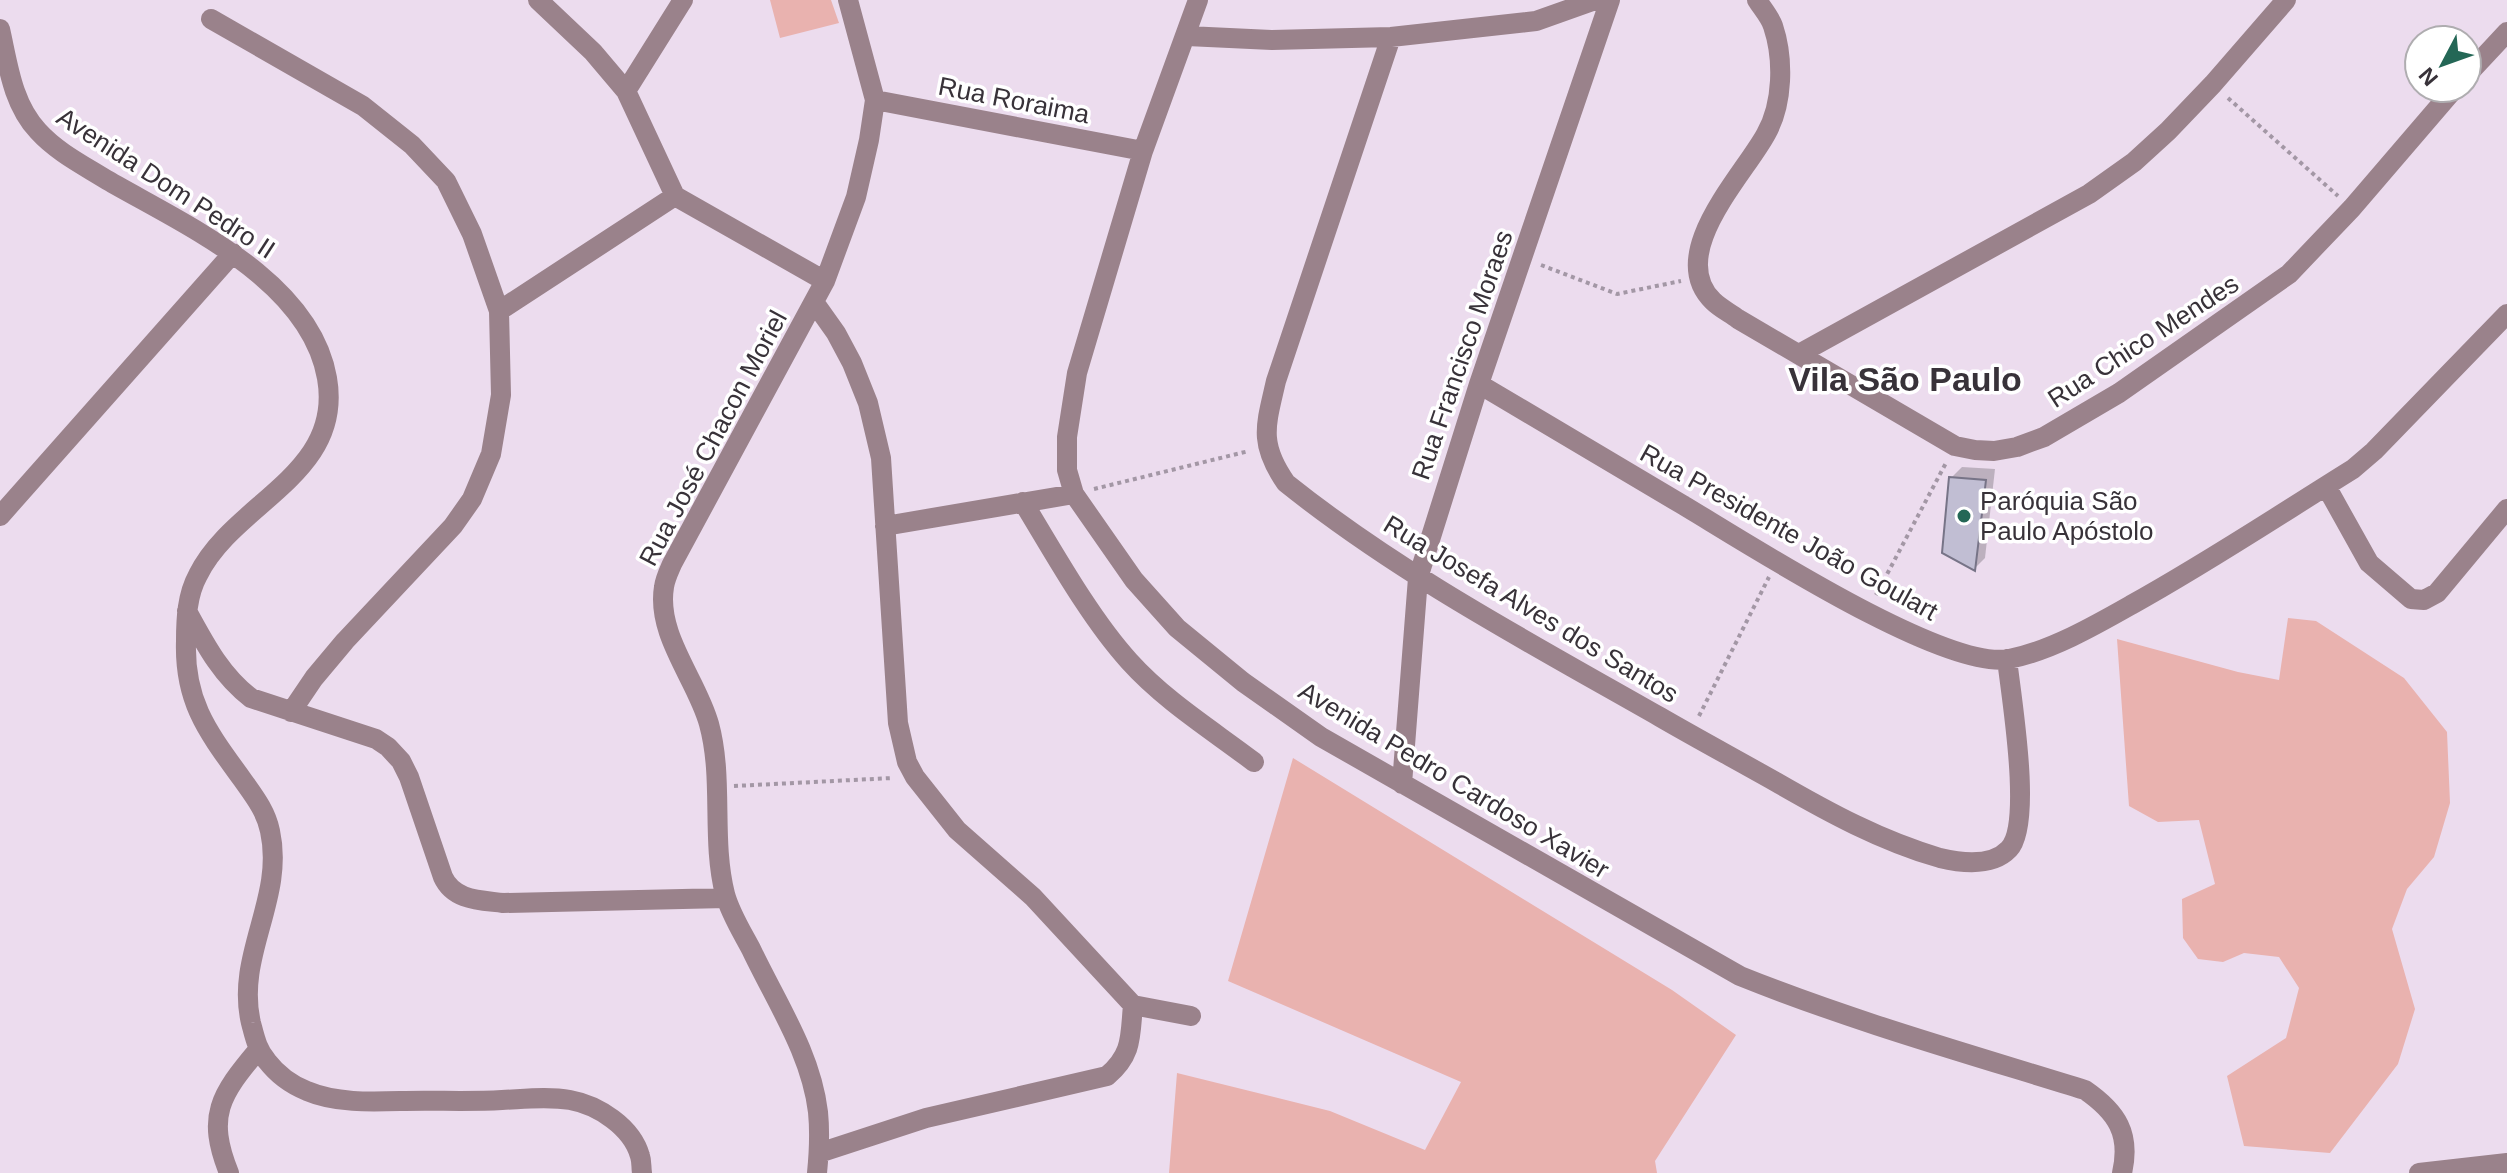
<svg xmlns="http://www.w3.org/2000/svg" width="2507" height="1173" font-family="Helvetica,sans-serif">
	<rect width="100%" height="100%" fill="#ecdcee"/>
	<!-- green -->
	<path fill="#e9b2af" d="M 770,0 L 831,0 L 839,23 L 780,38 Z
		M 2288,618 L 2316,621 L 2404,678 L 2447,732 L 2450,803 L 2434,857 L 2407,889 L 2392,929 L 2415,1009 L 2398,1064 L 2330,1153 L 2244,1146 L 2227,1076 L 2286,1038 L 2299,988 L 2279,957 L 2244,953 L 2223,962 L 2198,959 L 2183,938 L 2182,899 L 2215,884 L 2199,820 L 2158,822 L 2129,806 L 2117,639 L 2238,672 L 2279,680 Z
		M 1293,758 L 1672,990 L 1736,1035 L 1655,1161 L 1657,1173 L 1169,1173 L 1177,1073 L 1330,1111 L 1425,1150 L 1461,1082 L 1228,981 Z"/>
	<!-- shadow -->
	<path fill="#0003" d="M 1962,467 L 1995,469 L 1985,558 L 1974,569 L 1951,478 Z"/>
	<!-- building -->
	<path fill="#c1bed3" stroke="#777487" stroke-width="2" d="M 1949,477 L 1986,480 L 1975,571 L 1942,553 Z"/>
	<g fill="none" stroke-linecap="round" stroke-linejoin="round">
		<!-- path -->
		<path stroke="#a397a5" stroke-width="4" stroke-dasharray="4 4" stroke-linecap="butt" d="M 2228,98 L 2338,196
			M 1541,265 L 1617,294 L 1681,281
			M 1094,489 L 1249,451
			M 1876,595 L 1947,461
			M 1699,716 L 1769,577
			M 734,786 L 893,778"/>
		<!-- minor -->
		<path stroke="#9a828b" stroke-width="20" d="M 538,0 L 593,52 L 626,91 L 675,196 L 825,281
			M 1198,0 L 1143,151 L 1077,373 L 1067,437 L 1067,470 L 1074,494 L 1134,580 L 1177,628 L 1243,682 L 1321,737 L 1740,976 C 1852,1021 1969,1054 2085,1090 C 2117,1112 2131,1134 2122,1173
			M 1757,0 C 1762,8 1770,17 1773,26 C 1784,59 1783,104 1766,134 C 1744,175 1665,254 1713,301 C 1720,308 1730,313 1738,319 L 1955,446 L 1975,450 L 1994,451 L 2017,447 L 2044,437 L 2119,393 L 2289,274 L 2352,208 L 2455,88
			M 211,19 L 363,106 L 412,145 L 446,181 L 472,234 L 499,311 L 501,395 L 491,454 L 472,499 L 453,526 L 345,641 L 314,678 L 291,712
			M 0,29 C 8,64 12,103 38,131 C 57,152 83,165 107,180 C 185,225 310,280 327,378 C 344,475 234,502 198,575 C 187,595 186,619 186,641 C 184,702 208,732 242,779 C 254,796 266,811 270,831 C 285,899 235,955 251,1023 C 255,1038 257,1049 267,1061 C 277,1074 292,1085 307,1091 C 335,1103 370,1102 400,1101 C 434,1100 468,1102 502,1100 C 524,1099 548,1096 570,1100 C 598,1105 632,1127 640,1156 C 642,1162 641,1167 642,1173
			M 1187,36 L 1272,40 L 1391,37 L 1536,21 L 1595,0
			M 1391,37 L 1276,381 C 1266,425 1258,443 1286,483 C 1401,575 1532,644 1660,717 C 1698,739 1737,760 1776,782 C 1828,812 1881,841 1940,858 C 1961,863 1992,867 2009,849 C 2033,824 2011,696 2007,659
			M 2467,75 L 2507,32
			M 626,91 L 683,0
			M 875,100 L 1143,151
			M 814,302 L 836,333 L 852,363 L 868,403 L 881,458 L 898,723 L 907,762 L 915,777 L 957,830 L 1033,897 L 1133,1005 L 1191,1016
			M 499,311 L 675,196
			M 1799,354 L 2089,194 L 2134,162 L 2168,131 L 2213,84 L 2286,0
			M 1479,384 C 1547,425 1615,465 1683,505 C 1745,542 1944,671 2009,659 C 2050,651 2094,626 2131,605 C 2207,563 2279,515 2353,469 L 2374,451 L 2507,314
			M 2326,486 L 2369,563 L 2411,599 L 2424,600 L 2437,593 L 2507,509
			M 1023,502 C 1054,553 1090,618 1129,661 C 1165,701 1212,730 1254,762
			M 0,516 L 233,253
			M 885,526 L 1074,494
			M 187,611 C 205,644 221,675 251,698 L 376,739 L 388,747 L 401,761 L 409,777 L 443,877 C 454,901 481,900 503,903 L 726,898
			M 1402,784 L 1418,578 L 1479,384 L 1610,0
			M 819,1153 L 926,1118 L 1107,1076 C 1133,1054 1130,1036 1133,1005
			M 229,1173 C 206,1116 220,1095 258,1050
			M 817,1173 C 819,1153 820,1132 818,1112 C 811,1053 776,1002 751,949 C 742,932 730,913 725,894 C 711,839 724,779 709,724 C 697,680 656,635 664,587 C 665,579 669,571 672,564 L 825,281 L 856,197 L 869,140 L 875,100 L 848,0
			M 2419,1173 L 2507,1163"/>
	</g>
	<!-- markers -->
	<circle fill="#246756" stroke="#fff" stroke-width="3" cx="1964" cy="516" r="8"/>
	<g text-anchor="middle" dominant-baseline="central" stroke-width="7" stroke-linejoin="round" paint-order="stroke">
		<!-- street labels -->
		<g font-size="26" fill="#383239" stroke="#fff">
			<text transform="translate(1014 100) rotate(11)">Rua Roraima</text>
			<text transform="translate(166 183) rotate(33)">Avenida Dom Pedro II</text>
			<text transform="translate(2143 341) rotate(-33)">Rua Chico Mendes</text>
			<text transform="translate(1462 355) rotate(-71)">Rua Francisco Moraes</text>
			<text transform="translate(713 438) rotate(-62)">Rua José Chacon Moriel</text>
			<text transform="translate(1789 532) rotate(29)">Rua Presidente João Goulart</text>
			<text transform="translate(1531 609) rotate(31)">Rua Josefa Alves dos Santos</text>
			<text transform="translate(1454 780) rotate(31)">Avenida Pedro Cardoso Xavier</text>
		</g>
		<!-- poi labels -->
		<g font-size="26" fill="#383239" stroke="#fff" text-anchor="start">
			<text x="1980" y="501">Paróquia São<tspan x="1980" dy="30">Paulo Apóstolo</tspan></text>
		</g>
		<!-- district labels -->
		<g font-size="34" font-weight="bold" fill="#383239" stroke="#fff">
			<text x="1905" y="379">Vila São Paulo</text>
		</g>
	</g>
	<!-- north arrow -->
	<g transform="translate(2443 64) rotate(229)"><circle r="38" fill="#ffffff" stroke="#afadb0" stroke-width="2"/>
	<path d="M0-6L14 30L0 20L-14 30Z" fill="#246756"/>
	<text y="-12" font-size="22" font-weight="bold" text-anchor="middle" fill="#383239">N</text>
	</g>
</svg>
